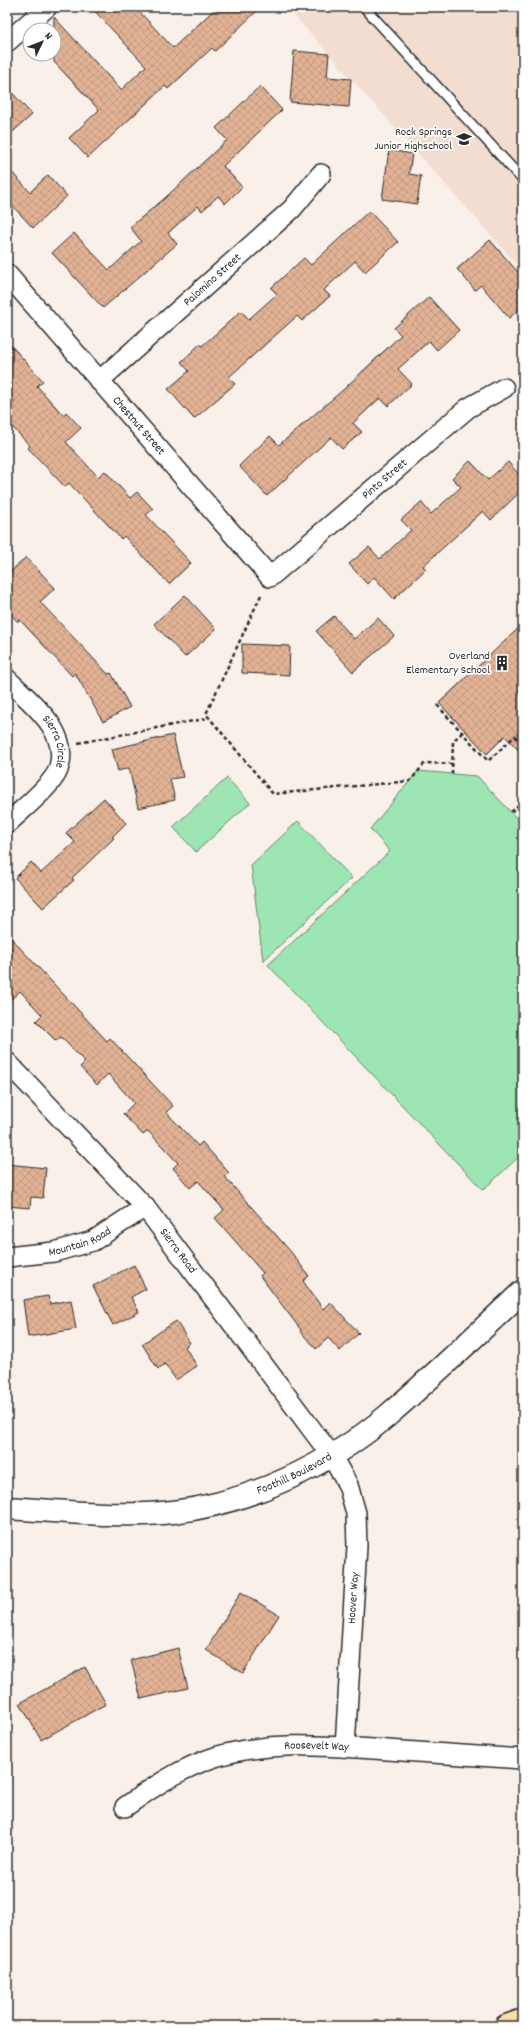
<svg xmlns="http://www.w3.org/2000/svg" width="530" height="2033" font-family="Dekko,sans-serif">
	<defs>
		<pattern id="building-cross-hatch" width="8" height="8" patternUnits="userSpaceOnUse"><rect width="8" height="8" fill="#e2b294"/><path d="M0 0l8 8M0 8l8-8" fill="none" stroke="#c29980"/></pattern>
	</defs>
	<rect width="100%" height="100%" fill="#f9f0ea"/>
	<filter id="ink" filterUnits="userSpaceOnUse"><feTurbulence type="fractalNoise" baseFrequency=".025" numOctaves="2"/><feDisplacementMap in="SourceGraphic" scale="8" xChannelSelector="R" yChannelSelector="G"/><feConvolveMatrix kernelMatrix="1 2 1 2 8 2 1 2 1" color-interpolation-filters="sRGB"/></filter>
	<g filter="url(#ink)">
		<!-- built -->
		<path fill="#f2ddd0" d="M 287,7 L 523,7 L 523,271 Z"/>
		<!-- park -->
		<path fill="#9de5b3" stroke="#64886f" d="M 418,771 L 477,776 L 523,825 L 523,1153 L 483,1190 L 268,965 L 390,851 L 370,829 Z
			M 227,778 L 250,803 L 196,852 L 173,827 Z
			M 298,821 L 352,878 L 263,961 L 251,865 Z"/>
		<!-- building -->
		<path fill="url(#building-cross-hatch)" stroke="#2b2b2b" d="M 91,7 L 135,7 L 173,48 L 217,7 L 261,7 L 215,51 L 212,48 L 168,89 L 165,86 L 88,158 L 69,138 L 99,110 L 54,62 L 54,17 L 121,90 L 146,66 Z
			M 294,51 L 329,54 L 327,77 L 351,79 L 349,107 L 290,102 Z
			M 260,86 L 282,110 L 223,166 L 242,187 L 225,204 L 218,196 L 202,211 L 198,206 L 168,233 L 177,244 L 103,308 L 52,253 L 74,233 L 109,270 L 141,241 L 130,227 L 165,198 L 227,140 L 216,128 Z
			M 7,87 L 32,115 L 7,137 Z
			M 389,150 L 412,154 L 409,174 L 421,176 L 417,204 L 382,199 Z
			M 7,167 L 30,192 L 48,175 L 67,196 L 33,228 L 7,200 Z
			M 369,211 L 398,242 L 365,272 L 355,261 L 324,290 L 330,296 L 302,321 L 297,316 L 229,377 L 235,384 L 194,419 L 168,389 L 189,371 L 181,362 L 200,344 L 202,346 L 241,311 L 249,319 L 277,294 L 271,288 L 304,258 L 311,265 Z
			M 490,240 L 523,278 L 523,306 L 509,318 L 481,285 L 475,290 L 457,269 Z
			M 429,297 L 459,330 L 437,350 L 429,341 L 398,369 L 412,384 L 388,406 L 380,398 L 353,423 L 362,432 L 342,449 L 331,437 L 267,496 L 239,466 L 270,436 L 279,445 L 344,389 L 401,335 L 394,328 Z
			M 7,341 L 43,381 L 37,386 L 63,415 L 66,412 L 81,428 L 66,442 L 98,477 L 105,471 L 130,498 L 137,492 L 153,509 L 146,515 L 191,563 L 169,584 L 124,536 L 121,539 L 69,483 L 65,487 L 28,448 L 30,446 L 7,421 L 7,409 L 15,402 L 7,393 Z
			M 470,461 L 488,480 L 508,462 L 523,479 L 523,489 L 491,520 L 483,511 L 423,566 L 426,569 L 394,599 L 374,577 L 367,584 L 349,564 L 369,547 L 380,559 L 411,530 L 401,520 L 421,502 L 431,514 L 461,487 L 452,478 Z
			M 26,557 L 55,588 L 40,602 L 108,674 L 111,673 L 130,707 L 103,722 L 75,673 L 72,676 L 20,620 L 18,622 L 7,610 L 7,600 L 14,594 L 7,586 L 7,575 Z
			M 185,595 L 216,629 L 185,657 L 154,624 Z
			M 334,616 L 354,639 L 378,618 L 394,636 L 353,672 L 316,631 Z
			M 523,624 L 523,755 L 505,736 L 487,754 L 439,703 Z
			M 242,644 L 290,646 L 289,675 L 242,673 Z
			M 173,735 L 183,777 L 170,779 L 175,800 L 138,808 L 129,768 L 118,771 L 112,749 Z
			M 104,798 L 126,823 L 112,837 L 114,838 L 72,878 L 74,880 L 43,908 L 15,878 L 31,862 L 41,873 L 75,842 L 66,833 Z
			M 7,934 L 107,1041 L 110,1038 L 173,1106 L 166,1112 L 198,1146 L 202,1142 L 229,1173 L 224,1176 L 291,1252 L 309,1276 L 303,1281 L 323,1309 L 330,1302 L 359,1333 L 340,1351 L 328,1338 L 316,1349 L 300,1331 L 301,1330 L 260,1276 L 263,1273 L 215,1218 L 224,1210 L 198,1181 L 190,1188 L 173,1168 L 178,1163 L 148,1131 L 143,1135 L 123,1114 L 134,1103 L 108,1074 L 97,1085 L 80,1067 L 85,1062 L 61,1037 L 56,1041 L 36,1021 L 42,1015 L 20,991 L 7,1003 Z
			M 7,1164 L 46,1168 L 43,1198 L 31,1197 L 30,1208 L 7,1206 Z
			M 134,1265 L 146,1289 L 131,1297 L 139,1312 L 113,1325 L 93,1286 Z
			M 48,1296 L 50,1304 L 71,1300 L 76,1329 L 28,1337 L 23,1300 Z
			M 176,1321 L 190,1343 L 185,1347 L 197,1366 L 176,1380 L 165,1364 L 158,1369 L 142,1344 Z
			M 241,1592 L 279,1615 L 243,1673 L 206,1650 Z
			M 178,1648 L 188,1688 L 141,1699 L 131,1660 Z
			M 85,1667 L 106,1704 L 41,1740 L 20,1703 Z"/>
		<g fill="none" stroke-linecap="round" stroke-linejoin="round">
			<!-- service casing -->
			<g stroke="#2b2b2b" stroke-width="12">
				<path id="service" d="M 364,7 L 523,180"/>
			</g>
			<!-- minor casing -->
			<g stroke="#2b2b2b" stroke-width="22">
				<g id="minor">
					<path d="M 7,42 L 47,7"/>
					<path id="s1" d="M 7,274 L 270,577 L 468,408 L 504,388"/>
					<path id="s2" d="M 99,381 L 292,209 L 321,174"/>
					<path id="s3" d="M 7,679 C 30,702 72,732 58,770 C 52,786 20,811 7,824"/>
					<path id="s4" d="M 7,1062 L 145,1207 L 331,1455 L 348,1485 L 356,1513 L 357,1547 L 345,1747"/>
					<path id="s5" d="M 7,1257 L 54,1252 L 93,1241 L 145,1207"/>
					<path id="s6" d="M 125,1807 C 153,1787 181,1768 215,1757 C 271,1740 329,1746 387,1750 C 432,1753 478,1756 523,1759"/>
				</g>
			</g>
			<!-- secondary casing -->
			<g stroke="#2b2b2b" stroke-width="25">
				<g id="secondary">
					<path id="s7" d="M 7,1508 C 62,1511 118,1518 173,1512 C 249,1503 329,1465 387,1416 C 434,1376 478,1333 523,1291"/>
				</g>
			</g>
			<!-- motorway casing -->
			<g stroke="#2b2b2b" stroke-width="25">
				<path id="motorway" d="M 506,2026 L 523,2020"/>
			</g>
			<!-- path -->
			<path stroke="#2b2b2b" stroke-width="2.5" stroke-dasharray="4 3" stroke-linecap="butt" d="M 261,595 L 206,714 L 273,794 L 410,781 L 425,763 L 452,764
				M 437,705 L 488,761 L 515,736 L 523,745
				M 78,743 L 209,718
				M 452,774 L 453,741 L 462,733
				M 511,812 L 523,802"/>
			<!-- service -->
			<use href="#service" stroke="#fff" stroke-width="9"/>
			<!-- minor -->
			<use href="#minor" stroke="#fff" stroke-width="19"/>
			<!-- secondary -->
			<use href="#secondary" stroke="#fff" stroke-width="22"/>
			<!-- motorway -->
			<use href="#motorway" stroke="#faddab" stroke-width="22"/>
		</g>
	</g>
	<!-- icons -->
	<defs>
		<g id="school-bare" transform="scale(1.2)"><path d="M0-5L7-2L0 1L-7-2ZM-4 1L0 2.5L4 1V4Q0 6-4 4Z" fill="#2b2b2b" stroke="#fff" stroke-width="2.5" paint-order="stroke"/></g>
		<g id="building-bare" transform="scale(1.2)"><path d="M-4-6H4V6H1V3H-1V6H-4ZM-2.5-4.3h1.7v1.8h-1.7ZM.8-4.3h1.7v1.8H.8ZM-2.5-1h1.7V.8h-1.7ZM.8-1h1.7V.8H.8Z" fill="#2b2b2b" stroke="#fff" stroke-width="2.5" paint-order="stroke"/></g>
	</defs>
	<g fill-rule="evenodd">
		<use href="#school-bare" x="464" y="139"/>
		<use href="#building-bare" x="502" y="663"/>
	</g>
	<g text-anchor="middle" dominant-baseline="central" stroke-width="3.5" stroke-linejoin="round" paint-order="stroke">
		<!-- poi labels -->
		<g font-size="12" fill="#2b2b2b" stroke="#fff" text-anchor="end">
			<text x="452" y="132">Rock Springs<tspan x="452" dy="14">Junior Highschool</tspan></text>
			<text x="490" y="656">Overland<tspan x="490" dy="14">Elementary School</tspan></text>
		</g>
		<!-- street labels -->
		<g font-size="12" fill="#2b2b2b" stroke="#fff">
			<text stroke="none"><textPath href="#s2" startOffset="152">Palomino Street</textPath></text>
			<text stroke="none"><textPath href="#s1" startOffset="201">Chestnut Street</textPath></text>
			<text stroke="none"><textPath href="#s1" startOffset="552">Pinto Street</textPath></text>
			<text stroke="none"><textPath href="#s3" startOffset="81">Sierra Circle</textPath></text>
			<text stroke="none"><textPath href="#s5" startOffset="75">Mountain Road</textPath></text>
			<text stroke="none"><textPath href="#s4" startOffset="255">Sierra Road</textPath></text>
			<text stroke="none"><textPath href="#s7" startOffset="294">Foothill Boulevard</textPath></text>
			<text transform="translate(354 1598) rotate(-86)">Hoover Way</text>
			<text stroke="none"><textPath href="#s6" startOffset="206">Roosevelt Way</textPath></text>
		</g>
	</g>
	<!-- margin -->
	<rect width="530" height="2033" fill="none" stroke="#fff" stroke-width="24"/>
	<rect x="12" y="12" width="506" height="2009" fill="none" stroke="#2b2b2b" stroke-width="1.5" filter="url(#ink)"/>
	<!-- north arrow -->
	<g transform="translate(42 42) rotate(47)"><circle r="19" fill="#ffffff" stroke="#aaaaaa"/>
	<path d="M0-3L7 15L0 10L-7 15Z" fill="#2b2b2b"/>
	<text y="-6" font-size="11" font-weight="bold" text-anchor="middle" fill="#2b2b2b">N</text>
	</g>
</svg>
